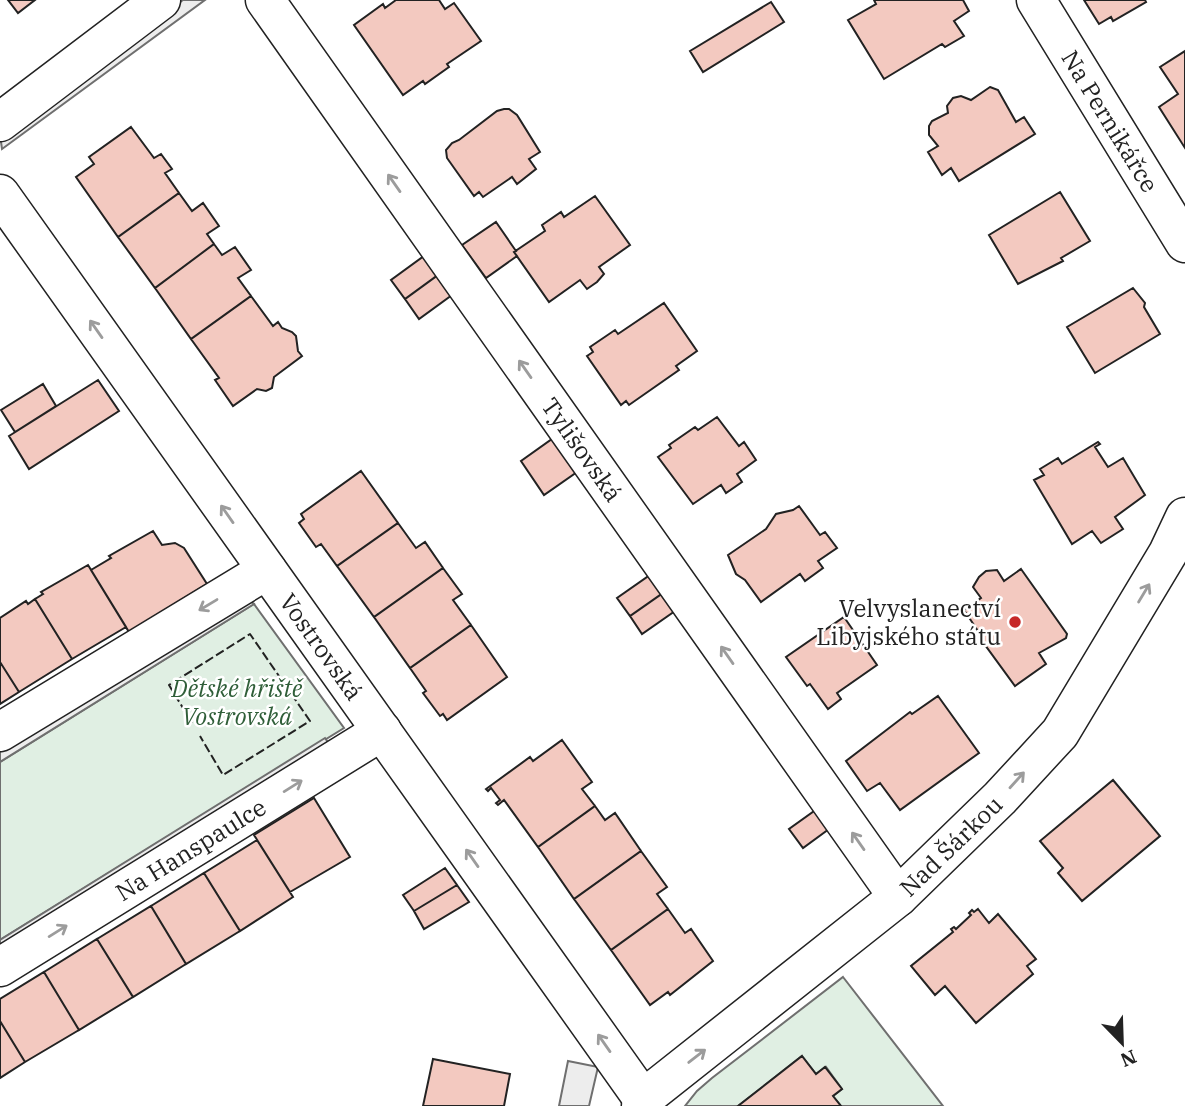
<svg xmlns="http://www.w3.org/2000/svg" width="1185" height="1106" font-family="'IBM Plex Serif',serif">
	<rect width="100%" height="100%" fill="#fff"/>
	<!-- green -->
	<path fill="#e0efe3" stroke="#6f6f6f" stroke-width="2" d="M 254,604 L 344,728 L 0,940 L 0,762 Z
		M 843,977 L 943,1106 L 841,1106 L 833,1096 L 842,1089 L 826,1067 L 816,1074 L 802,1056 L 738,1106 L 685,1106 L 697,1091 L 712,1078 Z"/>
	<!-- parking -->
	<path fill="#ededed" stroke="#6f6f6f" stroke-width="2" d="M 183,0 L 205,0 L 2,149 L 0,135 Z
		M 244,596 L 254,604 L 0,762 L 0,746 Z
		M 325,738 L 334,751 L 0,956 L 0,940 Z
		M 568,1061 L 598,1067 L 589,1106 L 559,1106 Z"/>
	<!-- building -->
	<path fill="#f3c9c0" stroke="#222" stroke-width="2" d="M 8,0 L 35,0 L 18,13 Z
		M 396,0 L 439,0 L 445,9 L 454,3 L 481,41 L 447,64 L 449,67 L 425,84 L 423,81 L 403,95 L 354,25 L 383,4 L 385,8 Z
		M 874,0 L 963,0 L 969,11 L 954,21 L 964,36 L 945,47 L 942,44 L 884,79 L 848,20 L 876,4 Z
		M 1084,0 L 1145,0 L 1146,2 L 1113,21 L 1111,17 L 1099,24 Z
		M 771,2 L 784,22 L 703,72 L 690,51 Z
		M 1185,51 L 1185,148 L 1159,107 L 1178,94 L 1160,67 Z
		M 990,87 L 998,90 L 1016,122 L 1024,117 L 1035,134 L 959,181 L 951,168 L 942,175 L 928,152 L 938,146 L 929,135 L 929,126 L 932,121 L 948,113 L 947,106 L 953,98 L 961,96 L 971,100 Z
		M 504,109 L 509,109 L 517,115 L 540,152 L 529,159 L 536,169 L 517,184 L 512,177 L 483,197 L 479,192 L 474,196 L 447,158 L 446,150 L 452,143 L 459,140 L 497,111 Z
		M 131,127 L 154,158 L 161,154 L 172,169 L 165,173 L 179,193 L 118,237 L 76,177 L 94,164 L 89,157 Z
		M 1060,192 L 1090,241 L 1061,258 L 1063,261 L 1018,284 L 989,235 Z
		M 179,193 L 192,211 L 203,203 L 219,226 L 207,234 L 214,244 L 155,288 L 118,237 Z
		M 595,196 L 630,245 L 599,267 L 604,274 L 597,282 L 587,289 L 580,280 L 549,302 L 514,252 L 545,231 L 542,225 L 561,212 L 564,217 Z
		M 496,222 L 516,251 L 514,252 L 517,256 L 486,278 L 462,245 Z
		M 214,244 L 222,255 L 235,247 L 251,270 L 238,278 L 251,296 L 191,339 L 155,288 Z
		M 424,256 L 438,275 L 405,299 L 391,280 Z
		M 438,275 L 452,295 L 419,319 L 405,299 Z
		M 1133,288 L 1145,303 L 1144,307 L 1160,334 L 1095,373 L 1067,327 Z
		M 251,296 L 273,326 L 278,322 L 282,328 L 292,332 L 296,336 L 298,351 L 302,356 L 274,377 L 272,388 L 266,391 L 257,389 L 233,406 L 215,380 L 219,378 L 191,339 Z
		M 664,303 L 697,351 L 676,366 L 679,370 L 629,405 L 626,401 L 621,405 L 587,356 L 593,352 L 590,347 L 615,330 L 618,334 Z
		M 98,380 L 119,411 L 29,469 L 9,436 Z
		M 43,384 L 56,406 L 15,432 L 1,410 Z
		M 717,417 L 739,446 L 744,442 L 756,460 L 737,474 L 742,482 L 726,493 L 721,485 L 693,504 L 658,457 L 671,448 L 669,445 L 695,427 L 698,430 Z
		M 552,439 L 577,472 L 544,495 L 521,461 Z
		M 1098,442 L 1100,444 L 1095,447 L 1108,467 L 1123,458 L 1145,495 L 1115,517 L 1123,529 L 1101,543 L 1092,531 L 1072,544 L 1034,480 L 1044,475 L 1040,469 L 1058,458 L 1062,464 Z
		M 361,471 L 398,523 L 337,566 L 321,544 L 316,547 L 299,523 L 304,519 L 301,514 Z
		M 799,506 L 820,535 L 825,532 L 837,548 L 818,561 L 823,568 L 805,581 L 800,574 L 761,602 L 745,580 L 736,574 L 728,555 L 766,529 L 776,514 L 793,510 Z
		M 398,523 L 416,548 L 425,542 L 443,568 L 374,617 L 337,566 Z
		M 153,531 L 162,545 L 175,543 L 184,548 L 207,584 L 129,632 L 91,570 L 111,558 L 109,556 Z
		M 88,565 L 126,627 L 72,659 L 35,599 L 43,594 L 41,592 Z
		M 443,568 L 462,594 L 453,600 L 471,625 L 410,668 L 374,617 Z
		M 1021,569 L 1067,634 L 1066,638 L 1039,653 L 1046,664 L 1015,686 L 980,638 L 982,637 L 964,610 L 981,598 L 973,587 L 979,577 L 986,571 L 997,570 L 1004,581 Z
		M 650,575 L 663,593 L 630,616 L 617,598 Z
		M 663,593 L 675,611 L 642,634 L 630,616 Z
		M 35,599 L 72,659 L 19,692 L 0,662 L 0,618 L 26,601 L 28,604 Z
		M 844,617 L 877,665 L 837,693 L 841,699 L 828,709 L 810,684 L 807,686 L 786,657 Z
		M 471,625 L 507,677 L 447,720 L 443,714 L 440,716 L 423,693 L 426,691 L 410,668 Z
		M 0,662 L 19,692 L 0,704 Z
		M 938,696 L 979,753 L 900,810 L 880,783 L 867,791 L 846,761 L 910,712 L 912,714 Z
		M 562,740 L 592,782 L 582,789 L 595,806 L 538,847 L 504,800 L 498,805 L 496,803 L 500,800 L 491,788 L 488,791 L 486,789 L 530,757 L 533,761 Z
		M 1113,780 L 1160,836 L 1082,901 L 1058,873 L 1063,868 L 1040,841 Z
		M 314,798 L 350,857 L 290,892 L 254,835 Z
		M 595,806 L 605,820 L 615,813 L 641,851 L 574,899 L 538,847 Z
		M 817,809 L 829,829 L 803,848 L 789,829 Z
		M 257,840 L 293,897 L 240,931 L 204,873 Z
		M 641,851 L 667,887 L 657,894 L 668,909 L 611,950 L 574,899 Z
		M 445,868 L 457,885 L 414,911 L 403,895 Z
		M 204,873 L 240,931 L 186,964 L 151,906 Z
		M 457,885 L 469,902 L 424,929 L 414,911 Z
		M 151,906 L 186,964 L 133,997 L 97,939 Z
		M 668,909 L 685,933 L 691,929 L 713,961 L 670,995 L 668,992 L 650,1005 L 611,950 Z
		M 978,909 L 989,923 L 998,914 L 1036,959 L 1027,966 L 1033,974 L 976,1023 L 945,986 L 935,995 L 911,966 L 953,932 L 951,929 L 954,927 L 956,929 L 971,915 L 969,913 L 972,910 L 974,912 Z
		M 97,939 L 133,997 L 79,1030 L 44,972 Z
		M 44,972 L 79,1030 L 25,1062 L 0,1021 L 0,999 Z
		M 0,1021 L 25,1062 L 0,1078 Z
		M 802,1056 L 816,1074 L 825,1067 L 842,1089 L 833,1096 L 841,1106 L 738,1106 Z
		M 433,1059 L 510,1074 L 504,1106 L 423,1106 Z"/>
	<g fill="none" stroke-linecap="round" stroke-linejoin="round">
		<!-- street casing -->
		<g stroke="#222" stroke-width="41">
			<g id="street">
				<path id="s1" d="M 265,0 L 898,897"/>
				<path id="s2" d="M 1036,0 L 1185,243"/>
				<path d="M 0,122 L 161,0"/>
				<path id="s3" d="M 0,194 L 643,1099"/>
				<path d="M 0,732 L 267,570"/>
				<path id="s4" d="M 0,967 L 382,731"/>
				<path id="s5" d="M 641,1106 L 643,1099 L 898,897 L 1000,798 L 1060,733 L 1168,553 L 1185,517"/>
			</g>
		</g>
		<!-- street -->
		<use href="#street" stroke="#fff" stroke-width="38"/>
		<!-- fence -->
		<path stroke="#222" stroke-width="2" stroke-dasharray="9 3.5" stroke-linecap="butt" d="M 192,723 L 169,685 L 250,634 L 310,721 L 223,775 L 200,736"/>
	</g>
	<!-- one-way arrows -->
	<defs><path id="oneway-shaft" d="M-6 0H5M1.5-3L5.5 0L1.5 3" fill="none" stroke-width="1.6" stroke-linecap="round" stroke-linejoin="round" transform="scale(1.75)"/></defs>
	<g stroke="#9c9c9c">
		<use href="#oneway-shaft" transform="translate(394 183) rotate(-125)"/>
		<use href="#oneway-shaft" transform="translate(96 329) rotate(-125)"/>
		<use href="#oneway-shaft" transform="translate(525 369) rotate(-125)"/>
		<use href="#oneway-shaft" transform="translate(227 514) rotate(-125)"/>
		<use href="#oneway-shaft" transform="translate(1144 593) rotate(-59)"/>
		<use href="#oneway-shaft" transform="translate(208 605) rotate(149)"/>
		<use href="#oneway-shaft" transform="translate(727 655) rotate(-125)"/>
		<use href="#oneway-shaft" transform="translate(1017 780) rotate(-48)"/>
		<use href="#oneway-shaft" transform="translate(293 786) rotate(-32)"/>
		<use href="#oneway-shaft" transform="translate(858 841) rotate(-125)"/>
		<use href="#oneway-shaft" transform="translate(472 858) rotate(-125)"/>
		<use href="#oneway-shaft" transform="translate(58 931) rotate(-32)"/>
		<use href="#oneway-shaft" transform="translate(604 1043) rotate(-125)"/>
		<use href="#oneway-shaft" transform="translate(697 1056) rotate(-38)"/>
	</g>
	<!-- markers -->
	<circle fill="#c62828" stroke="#fff" stroke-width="2.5" cx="1015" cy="622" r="7"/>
	<g text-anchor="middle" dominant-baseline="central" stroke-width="5" stroke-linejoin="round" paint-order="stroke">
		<!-- street labels -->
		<g font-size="24" fill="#222" stroke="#fff">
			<text stroke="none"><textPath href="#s2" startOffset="142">Na Pernikářce</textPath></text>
			<text stroke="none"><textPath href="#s1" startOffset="550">Tylišovská</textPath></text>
			<text stroke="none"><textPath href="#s3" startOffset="555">Vostrovská</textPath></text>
			<text stroke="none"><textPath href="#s5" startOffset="406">Nad Šárkou</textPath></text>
			<text stroke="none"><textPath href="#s4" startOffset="224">Na Hanspaulce</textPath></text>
		</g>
		<!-- poi labels -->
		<g font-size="24" fill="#222" stroke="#fff" text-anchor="end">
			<text x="1001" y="608">Velvyslanectví<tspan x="1001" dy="28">Libyjského státu</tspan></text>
		</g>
		<!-- park labels -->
		<g font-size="24" font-style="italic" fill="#2f5e38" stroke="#fff">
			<text x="237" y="688">Dětské hřiště<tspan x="237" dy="28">Vostrovská</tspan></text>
		</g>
	</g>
	<!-- north arrow -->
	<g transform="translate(1122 1043) rotate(157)" stroke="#ffffff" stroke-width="5" paint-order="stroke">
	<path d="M0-5L12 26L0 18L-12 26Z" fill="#222222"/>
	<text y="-10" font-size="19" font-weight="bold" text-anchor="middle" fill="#222222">N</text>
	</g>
</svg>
